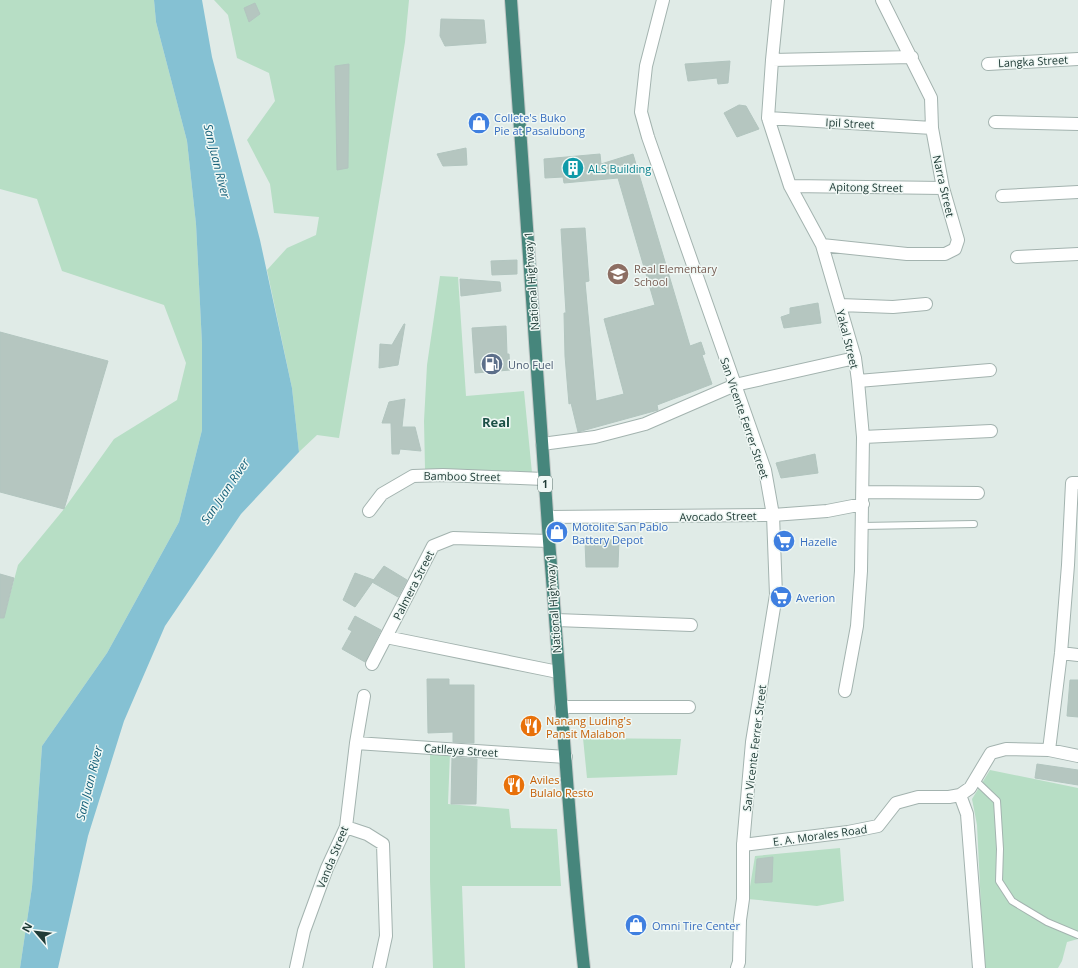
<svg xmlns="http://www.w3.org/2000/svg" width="1078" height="968" font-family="'Open Sans',sans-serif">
	<rect width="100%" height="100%" fill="#e0ebe7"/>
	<!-- green -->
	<path fill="#b7dec5" d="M 0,0 L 154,0 L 156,22 L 187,141 L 196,224 L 202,344 L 202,430 L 179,522 L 107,653 L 42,746 L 32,887 L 20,968 L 0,968 L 0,614 L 6,610 L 18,565 L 64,509 L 114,439 L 177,400 L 186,363 L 164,305 L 62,271 L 37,199 L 0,189 Z
		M 214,0 L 409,0 L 405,42 L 384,172 L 339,438 L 317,435 L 299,452 L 292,388 L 267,270 L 287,248 L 316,235 L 319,217 L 274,213 L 270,184 L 247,140 L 275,101 L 269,73 L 237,58 L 228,15 Z
		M 440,276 L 458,277 L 466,396 L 524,391 L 532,473 L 425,469 L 424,421 L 427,365 Z
		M 583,738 L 681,739 L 677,775 L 587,778 Z
		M 430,752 L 450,753 L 448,804 L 509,809 L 511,828 L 557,829 L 561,886 L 462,886 L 465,968 L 433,968 L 430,881 Z
		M 990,770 L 1078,788 L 1078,939 L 1067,942 L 1062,961 L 1058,968 L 984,968 L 977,825 L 972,799 Z
		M 840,848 L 844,901 L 817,906 L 748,899 L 755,856 Z"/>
	<!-- water -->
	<path fill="#85c1d3" d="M 154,0 L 202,0 L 212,57 L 260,240 L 292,388 L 299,452 L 241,514 L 165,626 L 124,721 L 88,836 L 58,968 L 20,968 L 32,887 L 42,746 L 107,653 L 179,522 L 202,430 L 202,344 L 196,224 L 187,141 L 156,22 Z"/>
	<!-- building -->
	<path fill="#b5c6c0" stroke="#b2c5bf" d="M 255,3 L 260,14 L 249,22 L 244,8 Z
		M 441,19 L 484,20 L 486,43 L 445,46 L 440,36 Z
		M 730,61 L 728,83 L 718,84 L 717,78 L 688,81 L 685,64 Z
		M 349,64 L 348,168 L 337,170 L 335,66 Z
		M 739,105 L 746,106 L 759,129 L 737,137 L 724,113 Z
		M 466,148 L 467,165 L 443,166 L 437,154 Z
		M 600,154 L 601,164 L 633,154 L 690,346 L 701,342 L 705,354 L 702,355 L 712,384 L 657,405 L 658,410 L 578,432 L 571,403 L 569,404 L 565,356 L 564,313 L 566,313 L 561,229 L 585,228 L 589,281 L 585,282 L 596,401 L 624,394 L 604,319 L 655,305 L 618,178 L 564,183 L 563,177 L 545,178 L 544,159 Z
		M 517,260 L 517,274 L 492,275 L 491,261 Z
		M 460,279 L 500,282 L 501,291 L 461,296 Z
		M 818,303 L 821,323 L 784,328 L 781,317 L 790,314 L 790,308 Z
		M 404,324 L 405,324 L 398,365 L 379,368 L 380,344 L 392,345 Z
		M 506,326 L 507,354 L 509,354 L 510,370 L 475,373 L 472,328 Z
		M 0,332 L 108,361 L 64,509 L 0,492 Z
		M 405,399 L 402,427 L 415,427 L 421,451 L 400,449 L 399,454 L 392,454 L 391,423 L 382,423 L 389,402 Z
		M 815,454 L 818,473 L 781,478 L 776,463 Z
		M 619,539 L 618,567 L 586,567 L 585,542 Z
		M 384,566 L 407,580 L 398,597 L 372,582 Z
		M 355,573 L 374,580 L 355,607 L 343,600 Z
		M 0,574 L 14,578 L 4,618 L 0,618 Z
		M 355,616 L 381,630 L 365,662 L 342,649 L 352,631 L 348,629 Z
		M 427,679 L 449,679 L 449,685 L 474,685 L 474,743 L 453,742 L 453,732 L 428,733 Z
		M 1070,680 L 1078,680 L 1078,717 L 1067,716 Z
		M 452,757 L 477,759 L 476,804 L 451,804 Z
		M 1037,764 L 1078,770 L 1078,785 L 1035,778 Z
		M 773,857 L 772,882 L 755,883 L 757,859 Z"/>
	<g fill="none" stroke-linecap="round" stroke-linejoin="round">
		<!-- service casing -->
		<g stroke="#a3b3af" stroke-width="8">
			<path id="service" d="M 862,526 L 974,524
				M 975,780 L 997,801 L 1000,849 L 999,881 L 1012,901 L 1047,922 L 1078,935"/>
		</g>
		<!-- minor casing -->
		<g stroke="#a3b3af" stroke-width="14">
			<path id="minor" d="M 778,0 L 772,60 L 768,118 L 790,186 L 822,245 L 855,358 L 858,381 L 863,437 L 861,571 L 857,626 L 845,691
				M 772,60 L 912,57
				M 988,64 L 1078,59
				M 768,118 L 932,128
				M 995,122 L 1078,124
				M 790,186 L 943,188
				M 1002,196 L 1078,192
				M 822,245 L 907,254 L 945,254 L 955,249 L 958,240 L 943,188 L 932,128 L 931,98 L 882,0
				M 1017,257 L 1078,254
				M 840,305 L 893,307 L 926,304
				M 858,381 L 990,370
				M 863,437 L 991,431
				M 542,444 L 595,437 L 645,424 L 735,385 L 855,358
				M 863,492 L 978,493
				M 369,511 L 382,494 L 413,476 L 443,475 L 544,479
				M 548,517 L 773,515 L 827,511 L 863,504
				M 556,620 L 691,625
				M 386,637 L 558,672
				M 1061,653 L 1078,655
				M 372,664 L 433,546 L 453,538 L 549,541
				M 561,707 L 689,707
				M 356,743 L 566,757
				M 1049,750 L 1061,653 L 1068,565 L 1072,483 L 1078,483
				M 960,795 L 967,814 L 979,968
				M 346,827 L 367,834 L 383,844 L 386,936 L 379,968
				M 743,845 L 848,832 L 878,826 L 896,803 L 918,797 L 949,797 L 960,795 L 970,788 L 991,753 L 1006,749 L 1049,750 L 1078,756
				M 296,968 L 304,931 L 327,868 L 346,827 L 356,743 L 364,696"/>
		</g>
		<!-- tertiary casing -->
		<g stroke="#a3b3af" stroke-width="14">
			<path id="tertiary" d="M 663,0 L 646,66 L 641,112 L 648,137 L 765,470 L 773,515 L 776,595 L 752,742 L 743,845 L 743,899 L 740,920 L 739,962 L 737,968"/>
		</g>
		<!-- trunk casing -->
		<g stroke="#c1c8c7" stroke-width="14">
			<path id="trunk" d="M 511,0 L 549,541 C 561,684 568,826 584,968"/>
		</g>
		<!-- service -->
		<use href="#service" stroke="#fff" stroke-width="6"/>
		<!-- minor -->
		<use href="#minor" stroke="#fff" stroke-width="12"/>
		<!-- tertiary -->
		<use href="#tertiary" stroke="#fff" stroke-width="12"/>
		<!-- trunk -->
		<use href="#trunk" stroke="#46867c" stroke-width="12"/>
	</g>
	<!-- icons -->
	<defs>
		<g id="shop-disc" transform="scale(1.15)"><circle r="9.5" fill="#3f7fe0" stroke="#f0f8f5"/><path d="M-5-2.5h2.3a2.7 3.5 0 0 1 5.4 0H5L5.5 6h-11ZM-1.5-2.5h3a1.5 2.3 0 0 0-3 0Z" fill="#fff"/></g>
		<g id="building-disc" transform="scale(1.15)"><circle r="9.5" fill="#0f9aa8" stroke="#f0f8f5"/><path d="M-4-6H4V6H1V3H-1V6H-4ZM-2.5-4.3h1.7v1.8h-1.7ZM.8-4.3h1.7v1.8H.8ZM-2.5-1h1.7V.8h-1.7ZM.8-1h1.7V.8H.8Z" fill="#fff"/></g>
		<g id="school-disc" transform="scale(1.15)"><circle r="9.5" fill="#8d6e63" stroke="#f0f8f5"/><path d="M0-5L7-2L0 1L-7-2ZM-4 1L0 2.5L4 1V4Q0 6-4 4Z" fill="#fff"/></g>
		<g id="fuel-disc" transform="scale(1.15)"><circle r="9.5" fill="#5c6f8a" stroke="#f0f8f5"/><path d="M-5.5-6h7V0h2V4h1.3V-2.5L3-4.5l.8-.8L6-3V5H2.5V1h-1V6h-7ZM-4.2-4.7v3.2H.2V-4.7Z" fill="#fff"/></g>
		<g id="supermarket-disc" transform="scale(1.15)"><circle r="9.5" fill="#3f7fe0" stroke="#f0f8f5"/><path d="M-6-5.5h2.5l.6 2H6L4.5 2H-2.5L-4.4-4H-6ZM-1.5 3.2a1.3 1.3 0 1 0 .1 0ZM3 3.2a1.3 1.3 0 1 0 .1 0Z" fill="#fff"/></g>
		<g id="restaurant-disc" transform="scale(1.15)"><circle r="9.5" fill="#e8710a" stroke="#f0f8f5"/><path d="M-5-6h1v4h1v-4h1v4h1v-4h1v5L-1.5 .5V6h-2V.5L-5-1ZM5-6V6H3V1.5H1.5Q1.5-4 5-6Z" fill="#fff"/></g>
	</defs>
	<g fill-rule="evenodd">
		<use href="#shop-disc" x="479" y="123"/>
		<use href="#building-disc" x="573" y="168"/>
		<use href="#school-disc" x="618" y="274"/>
		<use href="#fuel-disc" x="492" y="364"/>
		<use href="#shop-disc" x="557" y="532"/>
		<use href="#supermarket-disc" x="784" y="541"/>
		<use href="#supermarket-disc" x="781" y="597"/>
		<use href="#restaurant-disc" x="531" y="726"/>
		<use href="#restaurant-disc" x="514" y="785"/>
		<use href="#shop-disc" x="636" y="925"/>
	</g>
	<g text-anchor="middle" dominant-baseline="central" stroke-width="3" stroke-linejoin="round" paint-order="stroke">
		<!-- shield labels -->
		<rect fill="#f0f8f5" stroke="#5e7470" stroke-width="1" x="538" y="476" width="14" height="16" rx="3"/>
		<g font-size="10" font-weight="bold" fill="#203c37">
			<text x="545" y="484">1</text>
		</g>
		<!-- street labels -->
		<g font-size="11" fill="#203c37" stroke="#f0f8f5">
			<text transform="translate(1033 61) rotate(-3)">Langka Street</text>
			<text transform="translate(850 123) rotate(3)">Ipil Street</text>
			<text transform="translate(944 186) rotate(77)">Narra Street</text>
			<text transform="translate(866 187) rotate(1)">Apitong Street</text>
			<text transform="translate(531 281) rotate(-94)">National Highway 1</text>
			<text transform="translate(848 339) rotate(76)">Yakal Street</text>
			<text transform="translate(745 418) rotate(71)">San Vicente Ferrer Street</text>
			<text transform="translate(462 476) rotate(1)">Bamboo Street</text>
			<text transform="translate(718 516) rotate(-1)">Avocado Street</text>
			<text transform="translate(413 585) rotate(-63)">Palmera Street</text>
			<text transform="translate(553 604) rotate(-94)">National Highway 1</text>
			<text transform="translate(754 748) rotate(-83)">San Vicente Ferrer Street</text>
			<text transform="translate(461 750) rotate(4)">Catlleya Street</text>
			<text transform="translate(820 835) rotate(-8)">E. A. Morales Road</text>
			<text transform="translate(332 857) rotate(-68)">Vanda Street</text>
		</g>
		<!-- shop labels -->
		<g font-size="11" fill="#366cbe" stroke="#f0f8f5" text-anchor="start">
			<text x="494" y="117">Collete's Buko<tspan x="494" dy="13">Pie at Pasalubong</tspan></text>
			<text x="572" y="526">Motolite San Pablo<tspan x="572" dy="13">Battery Depot</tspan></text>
			<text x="800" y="541">Hazelle</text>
			<text x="796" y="597">Averion</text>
			<text x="652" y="925">Omni Tire Center</text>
		</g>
		<!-- culture labels -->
		<g font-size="11" fill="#0d838f" stroke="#f0f8f5" text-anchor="start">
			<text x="588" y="168">ALS Building</text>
		</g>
		<!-- education labels -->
		<g font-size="11" fill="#785e54" stroke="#f0f8f5" text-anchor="start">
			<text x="634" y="268">Real Elementary<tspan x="634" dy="13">School</tspan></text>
		</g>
		<!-- service labels -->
		<g font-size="11" fill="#4e5e75" stroke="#f0f8f5" text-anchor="start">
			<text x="508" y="364">Uno Fuel</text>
		</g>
		<!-- food labels -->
		<g font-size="11" fill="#c56008" stroke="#f0f8f5" text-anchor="start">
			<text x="546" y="720">Nanang Luding's<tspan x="546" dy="13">Pansit Malabon</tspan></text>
			<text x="530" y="779">Aviles<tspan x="530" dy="13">Bulalo Resto</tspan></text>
		</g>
		<!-- water labels -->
		<g font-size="12" font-style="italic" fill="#18627b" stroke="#f0f8f5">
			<text transform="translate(217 161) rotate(76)">San Juan River</text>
			<text transform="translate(225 491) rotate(-56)">San Juan River</text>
			<text transform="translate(89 783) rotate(-76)">San Juan River</text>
		</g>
		<!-- quarter labels -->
		<g font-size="13" font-weight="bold" fill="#1b4f46" stroke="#f0f8f5">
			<text x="496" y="422">Real</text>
		</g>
	</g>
	<!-- north arrow -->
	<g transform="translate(36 932) rotate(298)" stroke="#f0f8f5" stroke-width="3" paint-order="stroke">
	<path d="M0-3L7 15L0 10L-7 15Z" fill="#203c37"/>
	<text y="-6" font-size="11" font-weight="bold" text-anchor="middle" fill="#203c37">N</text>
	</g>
</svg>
